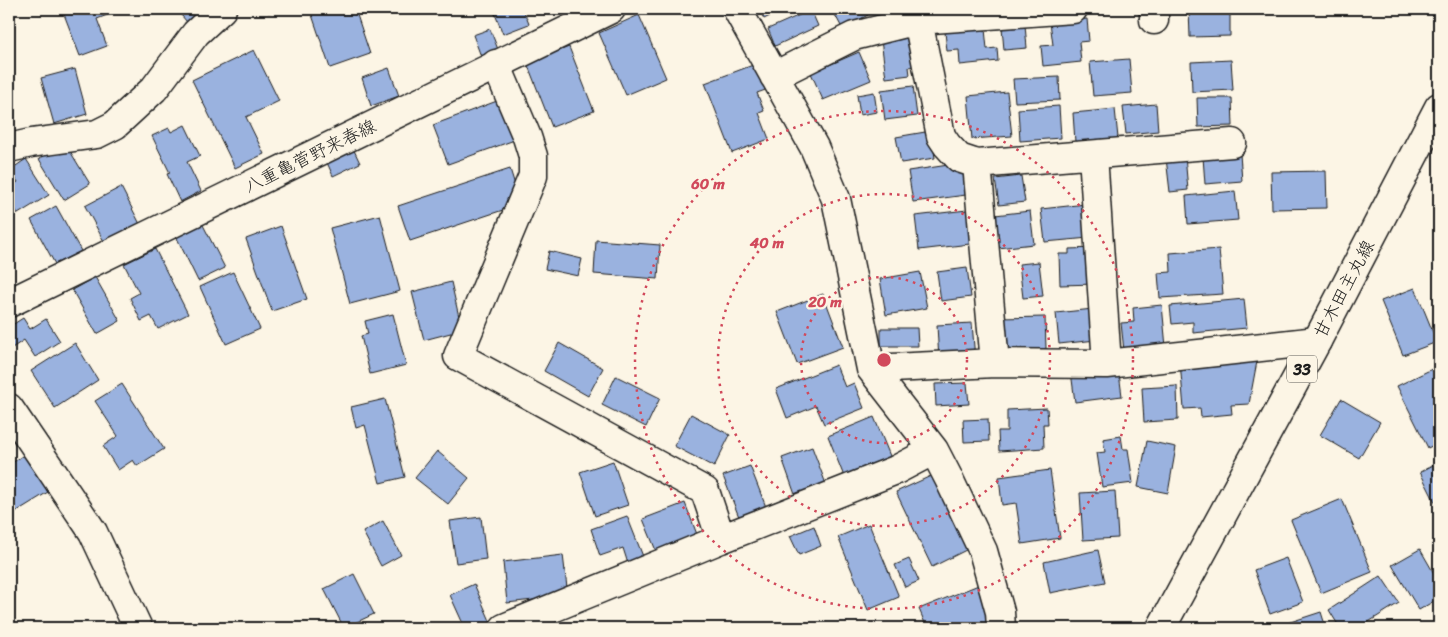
<svg xmlns="http://www.w3.org/2000/svg" width="1448" height="637" font-family="Sriracha,'Klee One',sans-serif">
	<rect width="100%" height="100%" fill="#fcf5e5"/>
	<filter id="ink" filterUnits="userSpaceOnUse"><feTurbulence type="fractalNoise" baseFrequency=".02" numOctaves="2"/><feDisplacementMap in="SourceGraphic" scale="10" xChannelSelector="R" yChannelSelector="G"/><feConvolveMatrix kernelMatrix="1 2 1 2 8 2 1 2 1" color-interpolation-filters="sRGB"/></filter>
	<g filter="url(#ink)">
		<!-- building -->
		<path fill="#9ab2df" stroke="#1c1c1c" d="M 62,9 L 123,9 L 97,19 L 107,46 L 80,56 Z
			M 176,9 L 215,9 L 192,28 Z
			M 268,9 L 287,9 L 268,12 Z
			M 310,9 L 355,9 L 370,54 L 330,68 Z
			M 493,9 L 523,9 L 529,24 L 503,34 Z
			M 759,9 L 784,9 L 764,19 Z
			M 832,9 L 865,9 L 868,15 L 842,28 Z
			M 878,9 L 891,9 L 880,12 Z
			M 1189,9 L 1237,9 L 1237,14 L 1230,14 L 1230,36 L 1190,37 Z
			M 811,10 L 818,26 L 775,46 L 768,29 Z
			M 639,15 L 666,78 L 626,95 L 599,33 Z
			M 1087,19 L 1089,41 L 1079,42 L 1081,62 L 1043,66 L 1041,46 L 1053,45 L 1050,22 Z
			M 1025,25 L 1027,48 L 1004,50 L 1002,27 Z
			M 490,29 L 499,52 L 482,59 L 473,35 Z
			M 985,29 L 987,49 L 997,48 L 998,61 L 960,65 L 959,50 L 947,51 L 945,32 Z
			M 914,35 L 919,65 L 909,67 L 910,75 L 886,78 L 881,40 Z
			M 569,47 L 594,111 L 552,127 L 527,63 Z
			M 254,50 L 279,101 L 246,117 L 264,154 L 235,168 L 192,80 Z
			M 859,52 L 871,80 L 823,100 L 811,73 Z
			M 1129,59 L 1132,93 L 1093,96 L 1090,62 Z
			M 1231,60 L 1233,90 L 1192,92 L 1191,62 Z
			M 761,62 L 771,88 L 757,93 L 764,111 L 759,113 L 769,139 L 732,153 L 705,83 Z
			M 389,68 L 399,96 L 371,106 L 362,78 Z
			M 75,69 L 87,114 L 54,124 L 41,78 Z
			M 1059,77 L 1060,100 L 1015,102 L 1013,79 Z
			M 913,86 L 917,116 L 885,120 L 881,90 Z
			M 874,92 L 877,112 L 860,115 L 857,95 Z
			M 1007,92 L 1012,136 L 972,139 L 968,96 Z
			M 505,98 L 520,138 L 448,164 L 433,125 Z
			M 1197,98 L 1232,98 L 1233,126 L 1198,127 Z
			M 1156,104 L 1158,131 L 1126,134 L 1123,107 Z
			M 1059,106 L 1061,138 L 1020,141 L 1018,109 Z
			M 1115,109 L 1118,138 L 1075,142 L 1073,113 Z
			M 185,125 L 200,156 L 187,162 L 201,191 L 180,202 L 167,174 L 170,173 L 152,136 L 169,128 L 171,132 Z
			M 931,131 L 935,158 L 901,163 L 896,137 Z
			M 65,143 L 90,184 L 64,200 L 39,159 Z
			M 352,146 L 360,163 L 333,176 L 325,158 Z
			M 1240,154 L 1242,181 L 1205,184 L 1203,157 Z
			M 1185,156 L 1188,190 L 1170,192 L 1166,158 Z
			M 26,159 L 49,195 L 18,214 L 9,199 L 9,180 L 13,185 L 18,182 L 10,170 Z
			M 962,163 L 966,195 L 913,202 L 908,171 Z
			M 510,169 L 521,204 L 410,241 L 398,206 Z
			M 1326,171 L 1327,208 L 1272,209 L 1271,172 Z
			M 1021,176 L 1025,202 L 999,205 L 995,179 Z
			M 121,187 L 142,228 L 107,247 L 85,206 Z
			M 1235,191 L 1238,220 L 1188,224 L 1186,196 Z
			M 1086,204 L 1089,238 L 1045,242 L 1041,209 Z
			M 56,206 L 81,251 L 55,264 L 31,220 Z
			M 967,210 L 970,244 L 919,250 L 915,216 Z
			M 1030,211 L 1034,244 L 998,248 L 995,215 Z
			M 380,215 L 400,291 L 350,304 L 330,228 Z
			M 202,223 L 225,268 L 198,281 L 176,236 Z
			M 281,226 L 307,299 L 272,311 L 246,239 Z
			M 596,240 L 660,245 L 658,279 L 594,274 Z
			M 1095,248 L 1096,284 L 1060,285 L 1059,254 L 1069,254 L 1069,249 Z
			M 155,249 L 188,314 L 158,329 L 151,316 L 141,321 L 130,298 L 139,293 L 124,264 Z
			M 1219,249 L 1223,294 L 1160,298 L 1158,273 L 1171,272 L 1170,253 Z
			M 549,251 L 582,259 L 578,276 L 545,269 Z
			M 1039,262 L 1043,296 L 1023,298 L 1019,264 Z
			M 967,268 L 971,297 L 941,301 L 937,272 Z
			M 233,272 L 260,329 L 226,344 L 200,287 Z
			M 920,272 L 927,308 L 886,315 L 880,279 Z
			M 95,277 L 120,321 L 97,334 L 72,290 Z
			M 451,282 L 462,330 L 424,340 L 412,292 Z
			M 1415,288 L 1437,342 L 1403,355 L 1381,301 Z
			M 823,294 L 843,347 L 797,364 L 777,312 Z
			M 1244,299 L 1247,328 L 1193,333 L 1193,322 L 1172,324 L 1170,306 Z
			M 1162,305 L 1166,347 L 1124,351 L 1121,323 L 1134,322 L 1133,308 Z
			M 1093,309 L 1096,340 L 1059,344 L 1056,313 Z
			M 393,314 L 406,365 L 370,374 L 361,336 L 368,334 L 365,321 Z
			M 1045,317 L 1046,349 L 1001,350 L 1000,318 Z
			M 23,318 L 30,329 L 46,319 L 60,341 L 35,357 L 24,340 L 9,350 L 9,327 Z
			M 972,323 L 975,359 L 939,361 L 937,325 Z
			M 881,328 L 917,328 L 918,346 L 881,346 Z
			M 75,343 L 98,380 L 55,408 L 31,371 Z
			M 559,343 L 603,368 L 588,396 L 544,371 Z
			M 1258,356 L 1249,404 L 1231,405 L 1232,414 L 1201,417 L 1200,408 L 1184,409 L 1180,362 Z
			M 836,365 L 845,387 L 854,383 L 864,408 L 824,424 L 816,406 L 787,418 L 776,389 Z
			M 1118,366 L 1122,396 L 1075,402 L 1071,372 Z
			M 1432,369 L 1439,384 L 1439,442 L 1428,448 L 1397,386 Z
			M 616,376 L 660,398 L 646,427 L 602,405 Z
			M 967,383 L 969,404 L 936,406 L 935,384 Z
			M 122,384 L 164,449 L 137,466 L 133,460 L 118,470 L 103,446 L 118,436 L 95,401 Z
			M 1177,386 L 1178,420 L 1144,422 L 1142,388 Z
			M 385,399 L 405,477 L 380,483 L 365,425 L 356,428 L 351,407 Z
			M 1341,399 L 1380,422 L 1359,458 L 1320,435 Z
			M 1047,408 L 1048,424 L 1043,424 L 1044,448 L 999,451 L 998,431 L 1007,431 L 1007,410 Z
			M 691,414 L 730,435 L 714,467 L 674,446 Z
			M 874,417 L 892,461 L 845,479 L 828,436 Z
			M 988,419 L 989,441 L 964,442 L 963,420 Z
			M 1121,436 L 1123,449 L 1128,449 L 1133,483 L 1102,487 L 1097,453 L 1105,452 L 1103,439 Z
			M 1147,441 L 1176,447 L 1168,493 L 1138,487 Z
			M 812,447 L 829,492 L 798,503 L 782,458 Z
			M 437,451 L 469,478 L 448,504 L 415,478 Z
			M 25,454 L 48,492 L 9,516 L 9,465 Z
			M 613,461 L 628,505 L 595,516 L 580,472 Z
			M 1439,462 L 1439,510 L 1420,472 Z
			M 750,466 L 766,507 L 739,517 L 723,476 Z
			M 1050,470 L 1060,538 L 1022,544 L 1016,503 L 1002,505 L 999,477 Z
			M 933,475 L 968,549 L 932,567 L 896,492 Z
			M 1115,491 L 1118,538 L 1083,540 L 1080,493 Z
			M 1342,499 L 1372,572 L 1321,593 L 1291,520 Z
			M 685,503 L 698,537 L 657,553 L 643,519 Z
			M 627,516 L 646,564 L 630,570 L 623,548 L 600,556 L 591,529 Z
			M 481,517 L 486,559 L 456,563 L 450,521 Z
			M 383,521 L 401,555 L 381,566 L 363,532 Z
			M 869,524 L 899,597 L 868,610 L 838,537 Z
			M 814,526 L 821,546 L 799,555 L 790,536 Z
			M 1420,549 L 1439,582 L 1439,598 L 1419,610 L 1392,565 Z
			M 1098,550 L 1105,582 L 1050,593 L 1044,562 Z
			M 563,555 L 568,596 L 507,603 L 503,562 Z
			M 1286,558 L 1303,602 L 1270,614 L 1254,570 Z
			M 909,559 L 919,581 L 905,587 L 895,565 Z
			M 354,574 L 374,614 L 344,628 L 324,589 Z
			M 1381,576 L 1399,603 L 1359,628 L 1340,628 L 1329,610 Z
			M 474,584 L 491,623 L 480,628 L 465,628 L 450,595 Z
			M 981,584 L 996,628 L 927,628 L 919,609 Z
			M 1321,612 L 1326,628 L 1272,628 Z
			M 383,624 L 385,628 L 373,628 Z
			M 1247,624 L 1248,628 L 1234,628 Z"/>
		<g fill="none" stroke-linecap="round" stroke-linejoin="round">
			<!-- minor casing -->
			<g stroke="#1c1c1c" stroke-width="31">
				<path id="minor" d="M 737,9 L 814,147 L 836,199 L 871,369 L 934,450 L 949,479 L 983,551 L 1000,612 L 1001,628
					M 1154,9 L 1154,20
					M 918,20 L 941,136 L 947,145 L 959,158 L 977,164 L 1232,143
					M 496,64 L 527,137 L 533,156 L 533,176 L 458,356 L 705,491 L 721,539 L 896,470 L 934,450
					M 774,76 L 854,36 L 918,20 L 1073,9
					M 9,148 L 31,143 L 97,134 L 115,125 L 154,89 L 196,33 L 222,9
					M 1093,155 L 1107,364
					M 977,164 L 995,363
					M 871,369 L 995,363 L 1107,364 L 1317,341
					M 9,408 L 93,532 L 138,628
					M 504,628 L 721,539"/>
			</g>
			<!-- major casing -->
			<g stroke="#1c1c1c" stroke-width="31">
				<path id="major" d="M 9,303 L 611,9
					M 1161,628 L 1317,341 L 1439,107"/>
			</g>
			<!-- minor -->
			<use href="#minor" stroke="#fcf5e5" stroke-width="28"/>
			<!-- major -->
			<use href="#major" stroke="#fcf5e5" stroke-width="28"/>
		</g>
	</g>
	<!-- distance rings -->
	<g fill="none" stroke="#d1495b" stroke-width="2.5" stroke-dasharray="2.5 5">
		<circle cx="884" cy="360" r="83"/>
		<circle cx="884" cy="360" r="166"/>
		<circle cx="884" cy="360" r="249"/>
	</g>
	<g text-anchor="middle" dominant-baseline="central" stroke-width="4.5" stroke-linejoin="round" paint-order="stroke">
		<!-- shield labels -->
		<rect fill="#fcf5e5" stroke="#5f5d58" stroke-width="1" x="1287" y="355.5" width="30" height="27" rx="4"/>
		<g font-size="16" font-weight="bold" fill="#1c1c1c">
			<text x="1302" y="369">33</text>
		</g>
		<!-- street labels -->
		<g font-size="18" fill="#1c1c1c" stroke="#fcf5e5">
			<text transform="translate(310 156) rotate(-26)">八重亀菅野来春線</text>
			<text transform="translate(1344 289) rotate(-62)">甘木田主丸線</text>
		</g>
	</g>
	<circle cx="884" cy="360" r="8" fill="#d1495b" stroke="#fcf5e5" stroke-width="2.5"/>
	<g font-size="15" text-anchor="middle" font-weight="bold" fill="#d1495b" stroke="#fcf5e5" stroke-width="4.5" stroke-linejoin="round" paint-order="stroke">
		<text x="708" y="189">60 m</text>
		<text x="767" y="248">40 m</text>
		<text x="825" y="307">20 m</text>
	</g>
	<!-- margin -->
	<rect width="1448" height="637" fill="none" stroke="#fcf5e5" stroke-width="30"/>
	<rect x="15" y="15" width="1418" height="607" fill="none" stroke="#1c1c1c" stroke-width="2" filter="url(#ink)"/>
</svg>
